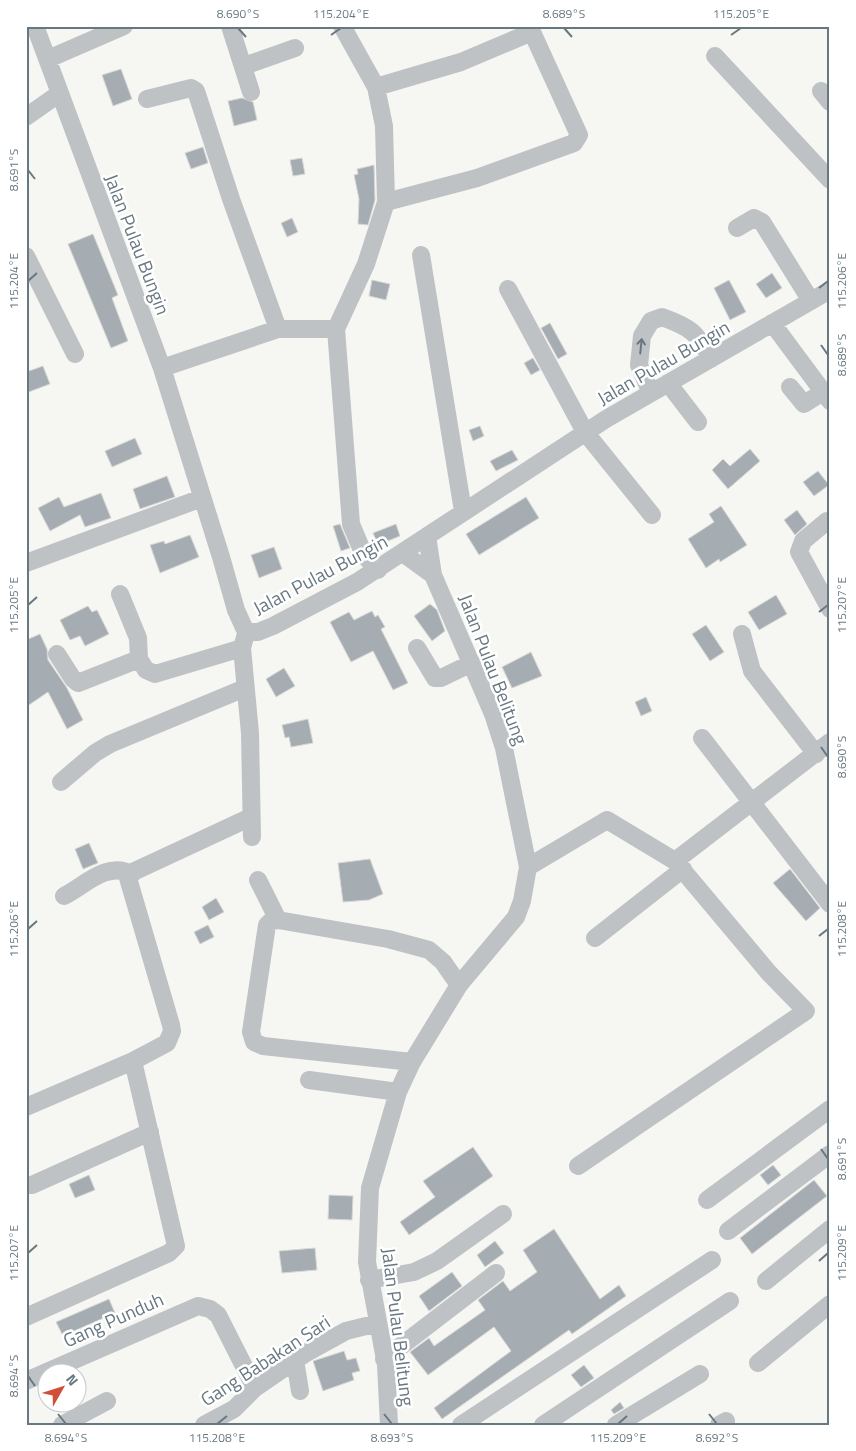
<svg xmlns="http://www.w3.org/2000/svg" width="856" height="1451" font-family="'Titillium Web',sans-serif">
	<rect width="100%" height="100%" fill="#f6f6f3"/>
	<!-- building -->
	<path fill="#a6adb2" stroke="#d8d8d6" d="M 121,69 L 132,99 L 113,106 L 102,75 Z
		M 242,98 L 253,102 L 257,120 L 234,126 L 228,101 Z
		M 203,147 L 208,163 L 191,169 L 185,153 Z
		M 302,158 L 305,174 L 293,176 L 290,160 Z
		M 374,165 L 375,200 L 368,225 L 358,224 L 359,199 L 354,175 L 358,174 L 357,169 Z
		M 292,218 L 298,232 L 287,237 L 281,223 Z
		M 93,234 L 118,295 L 112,298 L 128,341 L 111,348 L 68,244 Z
		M 772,273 L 782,288 L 766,298 L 756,284 Z
		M 372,280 L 390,284 L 386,300 L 369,296 Z
		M 729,280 L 746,312 L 730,320 L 714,288 Z
		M 550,323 L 567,354 L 558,359 L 541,328 Z
		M 533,358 L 540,370 L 531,375 L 524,363 Z
		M 43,366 L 50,384 L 26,393 L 26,372 Z
		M 480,426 L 484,436 L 473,441 L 469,430 Z
		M 135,438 L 142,454 L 112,467 L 105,451 Z
		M 750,449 L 760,461 L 728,489 L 712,470 L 723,459 L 730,466 Z
		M 512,450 L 518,460 L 496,471 L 490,461 Z
		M 818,471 L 829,485 L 814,496 L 803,482 Z
		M 167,476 L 175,497 L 140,509 L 133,489 Z
		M 101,493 L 111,518 L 85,527 L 80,515 L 50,531 L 38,508 L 59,497 L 64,507 Z
		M 526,497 L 539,518 L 479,555 L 466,534 Z
		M 721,506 L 747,545 L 720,562 L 719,559 L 706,568 L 688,539 L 714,522 L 709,514 Z
		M 797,510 L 807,524 L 795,535 L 784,520 Z
		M 340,524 L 350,548 L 341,551 L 333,526 Z
		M 396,524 L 400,536 L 378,545 L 373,533 Z
		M 190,535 L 199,557 L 160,573 L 150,545 L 164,541 L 165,544 Z
		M 274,547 L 282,569 L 259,578 L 251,555 Z
		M 776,595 L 787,614 L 759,630 L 748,612 Z
		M 430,604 L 437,610 L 445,631 L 432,641 L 414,616 Z
		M 88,606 L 92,612 L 97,610 L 109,634 L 85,646 L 80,636 L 70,640 L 60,620 Z
		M 372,611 L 375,617 L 378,615 L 385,627 L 381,629 L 408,683 L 393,690 L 373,651 L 351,662 L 330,622 L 349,612 L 354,620 Z
		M 706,625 L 724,652 L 710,661 L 692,634 Z
		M 40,634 L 47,649 L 48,660 L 67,688 L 83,720 L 67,729 L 48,692 L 26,707 L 26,640 Z
		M 531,652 L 542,676 L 512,688 L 502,667 Z
		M 284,668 L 295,686 L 276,697 L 266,679 Z
		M 646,697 L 652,711 L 641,716 L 635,702 Z
		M 308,719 L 313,743 L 291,747 L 289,737 L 285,738 L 282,725 Z
		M 89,843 L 98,863 L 83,869 L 75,849 Z
		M 370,859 L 383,894 L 369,900 L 343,902 L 338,863 Z
		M 790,869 L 820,908 L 806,921 L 773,883 Z
		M 216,898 L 224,912 L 209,920 L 202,907 Z
		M 208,925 L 214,937 L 200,944 L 194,932 Z
		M 473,1147 L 493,1176 L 409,1235 L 400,1222 L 435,1197 L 423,1181 Z
		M 773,1165 L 781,1175 L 768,1185 L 760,1175 Z
		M 89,1175 L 95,1190 L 75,1198 L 69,1184 Z
		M 814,1180 L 827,1196 L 752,1254 L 740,1238 Z
		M 329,1195 L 353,1196 L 352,1220 L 328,1219 Z
		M 554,1229 L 600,1299 L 619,1285 L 626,1296 L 572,1334 L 569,1330 L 442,1419 L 434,1408 L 511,1351 L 494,1327 L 428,1375 L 410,1352 L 429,1338 L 434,1346 L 485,1310 L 478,1300 L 503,1281 L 510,1291 L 537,1272 L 523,1250 Z
		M 495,1241 L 504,1253 L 485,1267 L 477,1255 Z
		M 315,1248 L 317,1270 L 282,1273 L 279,1251 Z
		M 452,1272 L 462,1286 L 429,1311 L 419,1296 Z
		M 109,1299 L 115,1313 L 63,1336 L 56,1322 Z
		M 344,1351 L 347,1360 L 356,1358 L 360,1371 L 352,1373 L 354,1380 L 323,1391 L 313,1361 Z
		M 584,1365 L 594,1378 L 581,1387 L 571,1375 Z
		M 620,1402 L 624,1408 L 614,1414 L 611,1410 Z"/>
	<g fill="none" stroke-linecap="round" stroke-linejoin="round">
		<!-- minor -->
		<path stroke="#bec2c5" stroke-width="18" d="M 35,26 L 162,368 L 221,557 L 236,610 L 246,632 L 258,632 L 273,626 L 357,582 L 606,419 L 830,290
			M 230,26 L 251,92
			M 342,26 L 376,87 L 384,126 L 386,202 L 366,264 L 336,329 L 351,524 L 364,555 L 378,570
			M 715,56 L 830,180
			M 48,59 L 124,26
			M 244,66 L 295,48
			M 376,87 L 461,62 L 532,32 L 579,135 L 574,143 L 477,178 L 386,202
			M 821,91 L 830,102
			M 147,99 L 191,88 L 196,91 L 231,199 L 278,329
			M 26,117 L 60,93
			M 737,228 L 754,218 L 762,222 L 811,301
			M 421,255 L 463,511
			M 26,256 L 75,354
			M 508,289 L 585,432 L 652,515
			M 772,323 L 830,401
			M 162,368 L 278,329 L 336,329
			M 668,383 L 698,422
			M 790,387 L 804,404 L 823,392
			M 651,393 L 639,365 L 642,336 L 651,321 L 662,317 C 692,328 696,332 711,359
			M 827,521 L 803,541 L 799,552 L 830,609
			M 404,554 L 433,575
			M 26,563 L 202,498
			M 120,594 L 138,638 L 139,659
			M 742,634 L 752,671 L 816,754
			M 245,637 L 242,648 L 250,733 L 252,837
			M 417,648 L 435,678 L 441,678 L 472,663
			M 57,654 L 73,679 L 78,683 L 139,659 L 146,670 L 155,674 L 242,648
			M 702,738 L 830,904
			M 61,782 L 95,753 L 110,744 L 245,688
			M 675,861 L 830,742
			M 528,867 L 607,820 L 675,861 L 769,973 L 806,1011 L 578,1166
			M 258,880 L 278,920
			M 64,896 C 84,886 107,861 131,874
			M 595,938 L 683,869
			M 412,1062 L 263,1046 L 254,1042 L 251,1032 L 267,925 L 271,921 L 278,920 L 388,939 L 429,950 L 443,962 L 459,985
			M 309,1080 L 398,1092
			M 26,1107 L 133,1061 L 167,1043 L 172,1031 L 171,1025 L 128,878 L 135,871 L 251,817
			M 32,1185 L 150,1132
			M 707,1200 L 830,1109
			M 728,1231 L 830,1154
			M 369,1280 L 414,1272 L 437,1261 L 503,1214
			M 766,1281 L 830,1229
			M 26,1317 L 169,1253 L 176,1246 L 133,1061
			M 384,1359 L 496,1273
			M 295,1360 L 300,1391
			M 758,1363 L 830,1304
			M 26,1381 L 198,1306 L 210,1309 L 218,1315 L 255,1388
			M 62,1425 L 107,1401
			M 204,1425 L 234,1409 L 255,1388 L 306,1353 L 346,1331 L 378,1323
			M 389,1425 L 386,1365 L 367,1262 L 370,1188 L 398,1092 L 412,1062 L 459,985 L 516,917 L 522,901 L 528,867 L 504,748 L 493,714 L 433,575 L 427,536
			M 461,1425 L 712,1260
			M 543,1425 L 730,1301
			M 616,1425 L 700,1374
			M 719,1425 L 726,1421"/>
	</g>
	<!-- one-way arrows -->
	<defs><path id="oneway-shaft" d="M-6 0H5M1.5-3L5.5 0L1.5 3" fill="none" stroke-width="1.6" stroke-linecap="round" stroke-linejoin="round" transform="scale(1.25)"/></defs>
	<use stroke="#687881" href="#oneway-shaft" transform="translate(641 346) rotate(-84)"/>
	<!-- ticks -->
	<path fill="none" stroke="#687881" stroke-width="2" d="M 238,28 L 246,37M 564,28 L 572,37M 331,35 L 341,28M 731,35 L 741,28M 28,170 L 35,179M 28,281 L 37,273M 819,288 L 828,281M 821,345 L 828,355M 28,605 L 37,597M 819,612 L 828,605M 821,747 L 828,757M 28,929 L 37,921M 819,936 L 828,929M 821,1149 L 828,1159M 28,1253 L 37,1245M 819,1261 L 828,1253M 28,1376 L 35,1386M 58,1414 L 66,1424M 384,1414 L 392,1424M 709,1414 L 717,1424M 217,1424 L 227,1416M 618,1424 L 627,1416"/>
	<g text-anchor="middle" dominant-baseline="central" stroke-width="5" stroke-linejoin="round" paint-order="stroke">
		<!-- street labels -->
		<g font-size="19" fill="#687881" stroke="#fff">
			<text transform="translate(138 244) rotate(69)">Jalan Pulau Bungin</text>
			<text transform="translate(663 362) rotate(-30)">Jalan Pulau Bungin</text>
			<text transform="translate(320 574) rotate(-28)">Jalan Pulau Bungin</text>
			<text transform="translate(494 669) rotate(69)">Jalan Pulau Belitung</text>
			<text transform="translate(113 1319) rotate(-24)">Gang Punduh</text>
			<text transform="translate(399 1327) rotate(83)">Jalan Pulau Belitung</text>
			<text transform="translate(265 1360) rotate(-33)">Gang Babakan Sari</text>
		</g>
	</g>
	<!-- border -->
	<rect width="856" height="1451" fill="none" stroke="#ffffff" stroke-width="55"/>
	<!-- north arrow -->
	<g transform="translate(62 1388) rotate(51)"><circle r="24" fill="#ffffff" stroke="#c3c9cd"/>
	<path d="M0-4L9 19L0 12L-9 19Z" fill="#d14e38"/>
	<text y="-8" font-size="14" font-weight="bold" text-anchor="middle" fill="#687881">N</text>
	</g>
	<rect x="28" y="28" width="800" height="1396" fill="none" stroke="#687881" stroke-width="2"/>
	<g font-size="12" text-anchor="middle" fill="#687881">
		<text x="238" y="18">8.690°S</text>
		<text x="341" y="18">115.204°E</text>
		<text x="564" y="18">8.689°S</text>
		<text x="741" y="18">115.205°E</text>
		<text transform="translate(14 170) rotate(-90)" y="4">8.691°S</text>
		<text transform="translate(842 281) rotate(-90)" y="4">115.206°E</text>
		<text transform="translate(14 281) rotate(-90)" y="4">115.204°E</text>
		<text transform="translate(842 355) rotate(-90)" y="4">8.689°S</text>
		<text transform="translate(842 605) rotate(-90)" y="4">115.207°E</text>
		<text transform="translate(14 605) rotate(-90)" y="4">115.205°E</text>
		<text transform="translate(842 757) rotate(-90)" y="4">8.690°S</text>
		<text transform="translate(842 929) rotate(-90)" y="4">115.208°E</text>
		<text transform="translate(14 929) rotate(-90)" y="4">115.206°E</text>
		<text transform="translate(842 1159) rotate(-90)" y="4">8.691°S</text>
		<text transform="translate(842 1253) rotate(-90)" y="4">115.209°E</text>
		<text transform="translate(14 1253) rotate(-90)" y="4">115.207°E</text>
		<text transform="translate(14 1376) rotate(-90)" y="4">8.694°S</text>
		<text x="66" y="1442">8.694°S</text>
		<text x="217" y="1442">115.208°E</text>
		<text x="392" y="1442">8.693°S</text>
		<text x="618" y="1442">115.209°E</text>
		<text x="717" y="1442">8.692°S</text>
	</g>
</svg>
